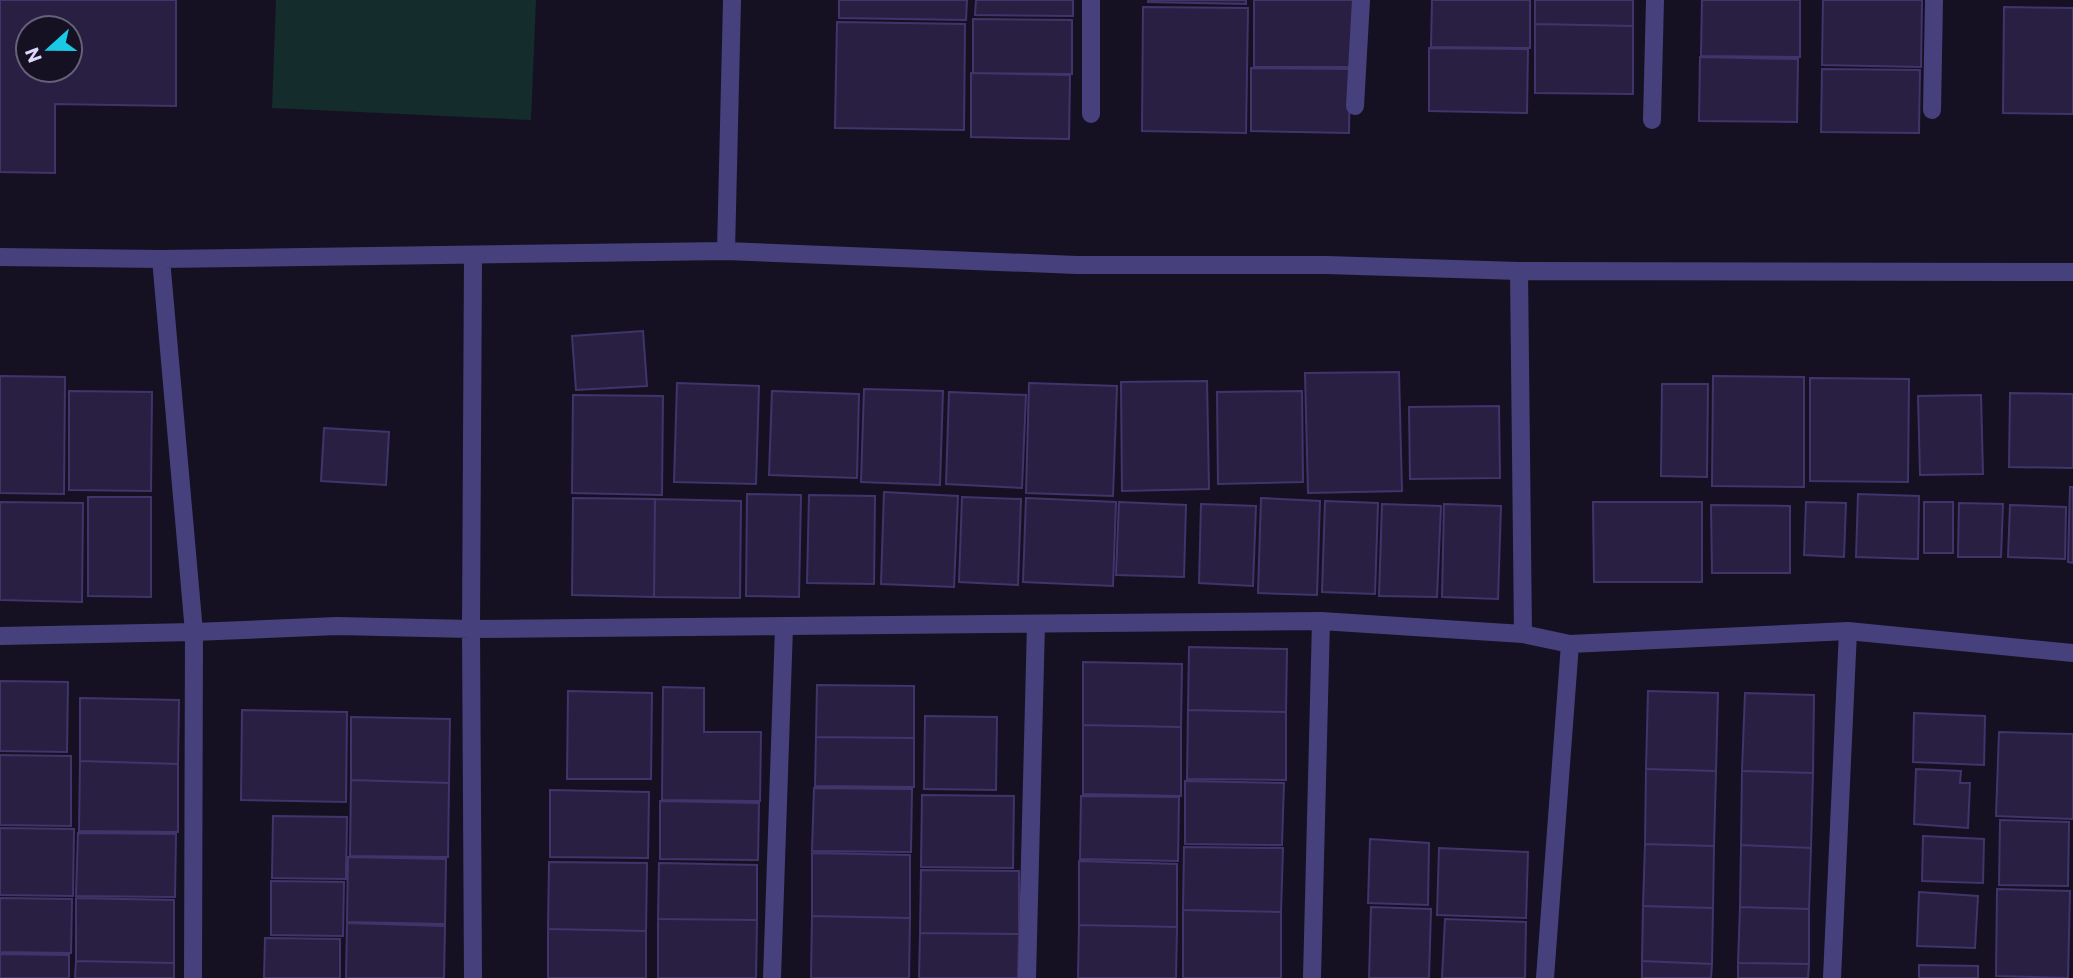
<svg xmlns="http://www.w3.org/2000/svg" width="2073" height="978" font-family="Commissioner,sans-serif">
	<rect width="100%" height="100%" fill="#151123"/>
	<!-- pitch -->
	<path fill="#152c2c" d="M 276,0 L 536,0 L 531,120 L 272,108 Z"/>
	<!-- building -->
	<path fill="#281f42" stroke="#41346b" stroke-width="2" fill-rule="evenodd" d="M 0,0 L 176,0 L 176,106 L 55,104 L 55,173 L 0,172 ZM 28,28 L 70,28 L 70,70 L 28,70 Z
		M 839,0 L 967,0 L 966,20 L 839,18 Z
		M 976,0 L 1073,0 L 1073,16 L 975,15 Z
		M 1148,0 L 1246,0 L 1246,4 L 1148,2 Z
		M 1254,0 L 1353,0 L 1352,67 L 1254,67 Z
		M 1432,0 L 1530,0 L 1530,48 L 1431,47 Z
		M 1535,0 L 1633,0 L 1633,26 L 1535,24 Z
		M 1702,0 L 1800,0 L 1800,57 L 1701,56 Z
		M 1823,0 L 1922,0 L 1921,67 L 1822,65 Z
		M 1143,7 L 1248,8 L 1246,133 L 1142,131 Z
		M 2004,7 L 2073,8 L 2073,114 L 2003,113 Z
		M 973,19 L 1072,20 L 1072,74 L 973,73 Z
		M 837,22 L 965,24 L 964,130 L 835,128 Z
		M 1535,24 L 1633,26 L 1633,94 L 1535,93 Z
		M 1429,48 L 1528,49 L 1527,113 L 1429,111 Z
		M 1700,57 L 1798,59 L 1797,122 L 1699,121 Z
		M 1251,68 L 1350,69 L 1349,133 L 1251,131 Z
		M 1822,69 L 1920,70 L 1919,133 L 1821,132 Z
		M 971,73 L 1070,75 L 1069,139 L 971,137 Z
		M 643,331 L 647,386 L 576,390 L 572,336 Z
		M 1399,372 L 1402,491 L 1308,493 L 1305,373 Z
		M 0,376 L 65,377 L 64,494 L 0,493 Z
		M 1713,376 L 1804,377 L 1804,487 L 1712,486 Z
		M 1810,378 L 1909,379 L 1908,482 L 1810,481 Z
		M 1207,381 L 1209,489 L 1122,491 L 1121,382 Z
		M 677,383 L 759,386 L 756,484 L 674,482 Z
		M 1029,383 L 1117,386 L 1113,496 L 1026,493 Z
		M 1662,384 L 1708,384 L 1707,477 L 1661,476 Z
		M 864,389 L 943,391 L 940,485 L 861,482 Z
		M 69,391 L 152,392 L 151,491 L 69,490 Z
		M 772,391 L 859,394 L 857,478 L 769,475 Z
		M 1302,391 L 1303,482 L 1218,484 L 1217,392 Z
		M 949,392 L 1026,395 L 1022,488 L 946,484 Z
		M 2010,393 L 2073,394 L 2073,468 L 2009,467 Z
		M 573,395 L 663,396 L 662,495 L 572,493 Z
		M 1981,395 L 1983,474 L 1920,475 L 1918,396 Z
		M 1499,406 L 1500,478 L 1410,479 L 1409,407 Z
		M 324,428 L 389,432 L 386,485 L 321,481 Z
		M 2070,487 L 2073,487 L 2073,563 L 2068,562 Z
		M 884,492 L 958,496 L 954,587 L 881,584 Z
		M 747,494 L 801,495 L 799,597 L 746,596 Z
		M 1858,494 L 1919,496 L 1918,559 L 1856,557 Z
		M 809,495 L 875,496 L 874,584 L 807,583 Z
		M 88,497 L 151,497 L 151,597 L 88,596 Z
		M 962,497 L 1021,499 L 1018,585 L 959,582 Z
		M 573,498 L 655,499 L 654,597 L 572,595 Z
		M 1026,498 L 1116,502 L 1113,586 L 1023,582 Z
		M 1261,498 L 1320,501 L 1317,595 L 1258,593 Z
		M 655,499 L 741,501 L 740,598 L 654,597 Z
		M 1325,501 L 1378,503 L 1375,594 L 1322,592 Z
		M 0,502 L 83,503 L 82,602 L 0,600 Z
		M 1119,502 L 1186,505 L 1184,577 L 1116,575 Z
		M 1593,502 L 1702,502 L 1702,582 L 1594,582 Z
		M 1806,502 L 1846,503 L 1844,557 L 1804,555 Z
		M 1924,502 L 1953,502 L 1953,553 L 1924,553 Z
		M 1959,503 L 2003,504 L 2001,557 L 1958,557 Z
		M 1201,504 L 1256,506 L 1253,586 L 1199,583 Z
		M 1382,504 L 1441,506 L 1437,597 L 1379,596 Z
		M 1444,504 L 1501,506 L 1498,599 L 1442,597 Z
		M 1711,505 L 1790,506 L 1790,573 L 1712,573 Z
		M 2010,505 L 2066,507 L 2065,559 L 2008,557 Z
		M 1189,647 L 1287,649 L 1286,712 L 1188,710 Z
		M 1083,662 L 1182,664 L 1181,727 L 1083,725 Z
		M 0,681 L 68,682 L 67,752 L 0,751 Z
		M 817,685 L 914,686 L 914,738 L 816,737 Z
		M 663,687 L 704,688 L 704,732 L 761,732 L 760,801 L 662,800 Z
		M 568,691 L 652,693 L 651,779 L 567,779 Z
		M 1648,691 L 1718,693 L 1716,771 L 1646,769 Z
		M 1745,693 L 1814,695 L 1813,773 L 1742,771 Z
		M 80,698 L 179,700 L 178,764 L 80,761 Z
		M 242,710 L 347,712 L 346,802 L 241,800 Z
		M 1188,710 L 1286,712 L 1286,780 L 1187,779 Z
		M 1914,713 L 1985,716 L 1984,765 L 1913,762 Z
		M 925,716 L 997,717 L 996,790 L 924,789 Z
		M 351,717 L 450,719 L 449,783 L 351,780 Z
		M 1083,725 L 1181,727 L 1181,796 L 1083,794 Z
		M 1999,732 L 2073,734 L 2073,819 L 1996,816 Z
		M 816,737 L 914,738 L 914,787 L 815,786 Z
		M 0,755 L 71,756 L 71,826 L 0,825 Z
		M 80,761 L 178,764 L 178,832 L 79,831 Z
		M 1646,769 L 1716,771 L 1714,846 L 1645,844 Z
		M 1916,769 L 1961,771 L 1960,783 L 1970,783 L 1968,828 L 1914,824 Z
		M 1742,771 L 1813,773 L 1811,848 L 1741,845 Z
		M 351,780 L 449,783 L 448,857 L 350,856 Z
		M 1185,781 L 1284,783 L 1282,845 L 1185,844 Z
		M 814,788 L 912,789 L 911,852 L 812,851 Z
		M 550,790 L 649,792 L 648,858 L 550,857 Z
		M 922,795 L 1014,796 L 1013,868 L 921,867 Z
		M 1081,796 L 1179,797 L 1178,861 L 1080,859 Z
		M 660,801 L 759,803 L 758,860 L 660,859 Z
		M 273,816 L 347,817 L 346,879 L 272,878 Z
		M 2000,820 L 2069,822 L 2068,886 L 1999,885 Z
		M 0,828 L 74,829 L 73,896 L 0,895 Z
		M 78,833 L 176,834 L 175,897 L 76,896 Z
		M 1923,836 L 1984,839 L 1983,883 L 1922,881 Z
		M 1370,839 L 1429,843 L 1428,905 L 1368,903 Z
		M 1645,844 L 1714,846 L 1713,908 L 1643,906 Z
		M 1741,845 L 1811,848 L 1809,909 L 1740,907 Z
		M 1184,847 L 1283,848 L 1281,912 L 1183,910 Z
		M 1439,848 L 1528,852 L 1526,918 L 1437,915 Z
		M 812,853 L 910,855 L 910,918 L 812,916 Z
		M 348,857 L 446,859 L 445,924 L 347,922 Z
		M 1079,861 L 1177,864 L 1177,927 L 1079,925 Z
		M 549,862 L 647,863 L 646,931 L 548,929 Z
		M 659,863 L 757,865 L 757,920 L 658,919 Z
		M 921,870 L 1019,871 L 1019,934 L 920,933 Z
		M 271,881 L 344,882 L 343,936 L 271,935 Z
		M 1997,889 L 2070,891 L 2068,978 L 1996,976 Z
		M 1919,892 L 1978,896 L 1975,948 L 1917,946 Z
		M 0,898 L 72,899 L 71,953 L 0,952 Z
		M 76,898 L 174,900 L 174,963 L 76,961 Z
		M 1643,906 L 1713,908 L 1712,964 L 1642,961 Z
		M 1371,907 L 1431,909 L 1429,978 L 1369,978 Z
		M 1740,907 L 1809,909 L 1809,964 L 1738,963 Z
		M 1183,910 L 1281,912 L 1281,978 L 1183,978 Z
		M 812,916 L 910,918 L 909,978 L 811,978 Z
		M 658,919 L 757,920 L 756,978 L 658,978 Z
		M 1445,919 L 1526,922 L 1525,978 L 1442,978 Z
		M 347,923 L 445,926 L 444,978 L 346,978 Z
		M 1079,925 L 1177,927 L 1176,978 L 1078,978 Z
		M 548,929 L 646,931 L 646,978 L 548,978 Z
		M 920,933 L 1019,934 L 1018,978 L 919,978 Z
		M 265,938 L 340,939 L 340,978 L 264,978 Z
		M 0,954 L 69,955 L 69,978 L 0,978 Z
		M 76,961 L 174,963 L 174,978 L 75,978 Z
		M 1642,961 L 1712,964 L 1711,978 L 1642,978 Z
		M 1738,963 L 1809,964 L 1808,978 L 1738,978 Z
		M 1919,965 L 1978,966 L 1978,978 L 1919,978 Z"/>
	<g fill="none" stroke-linecap="round" stroke-linejoin="round">
		<!-- street -->
		<path stroke="#46417d" stroke-width="18" d="M 1355,106 L 1361,0
			M 1932,110 L 1934,0
			M 1091,114 L 1091,0
			M 1652,120 L 1655,0
			M 726,251 L 732,0
			M 473,256 L 471,629 L 473,978
			M 0,257 L 161,259 L 726,251 L 1077,265 L 1326,265 L 1519,271 L 2073,272
			M 161,259 L 194,632 L 193,978
			M 1519,271 L 1523,634
			M 0,636 L 194,632 L 337,626 L 471,629 L 1321,621 L 1523,634 L 1570,644 L 1848,631 L 2073,653
			M 772,978 L 784,627
			M 1027,978 L 1036,624
			M 1312,978 L 1321,621
			M 1545,978 L 1570,644
			M 1832,978 L 1848,631"/>
	</g>
	<!-- north arrow -->
	<g transform="translate(49 49) rotate(249)"><circle r="33" fill="#151123" stroke="#656179" stroke-width="2"/>
	<path d="M0-5L12 26L0 18L-12 26Z" fill="#1ac9e4"/>
	<text y="-10" font-size="19" font-weight="bold" text-anchor="middle" fill="#ddd8fa">N</text>
	</g>
</svg>
